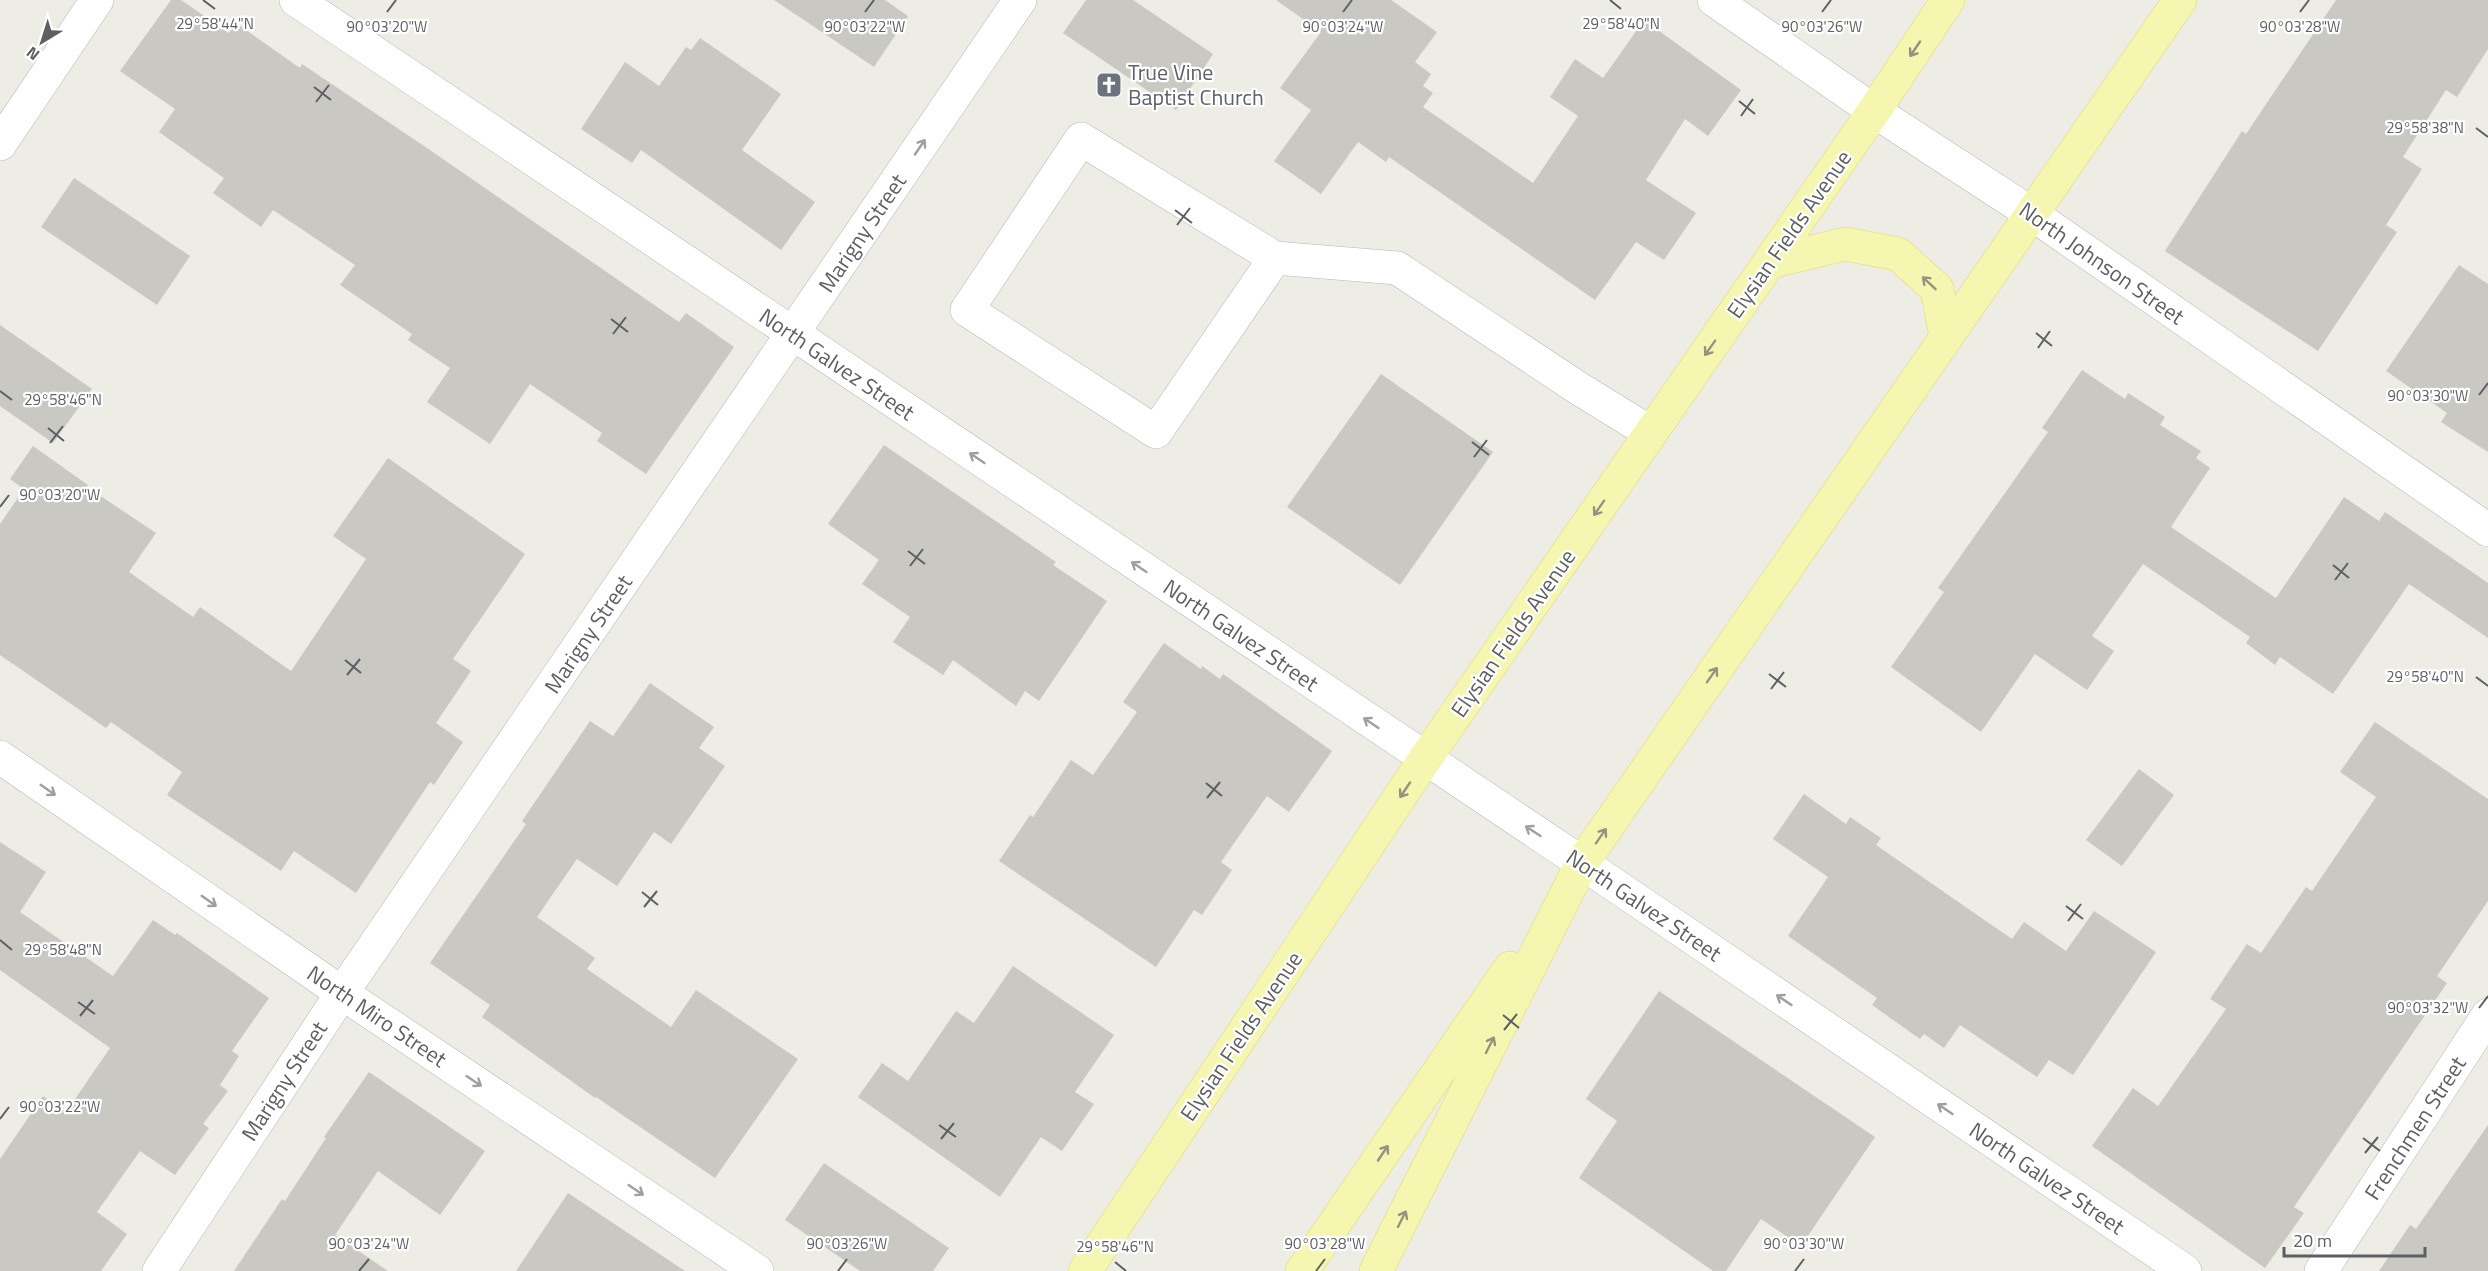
<svg xmlns="http://www.w3.org/2000/svg" width="2488" height="1271" font-family="'Titillium Web',sans-serif">
	<rect width="100%" height="100%" fill="#eeede5"/>
	<!-- building -->
	<path fill="#c9c8c2" d="M 171,0 L 181,0 L 229,33 L 236,23 L 300,68 L 302,64 L 427,148 L 679,322 L 686,313 L 734,347 L 646,474 L 597,441 L 602,433 L 530,384 L 490,444 L 427,402 L 450,368 L 408,340 L 412,334 L 340,285 L 355,265 L 273,210 L 261,227 L 213,193 L 224,178 L 159,132 L 175,109 L 120,71 Z
		M 774,0 L 885,0 L 908,16 L 874,67 Z
		M 1086,0 L 1133,0 L 1213,54 L 1176,110 L 1063,33 Z
		M 1276,0 L 1391,0 L 1437,32 L 1415,62 L 1431,74 L 1423,86 L 1433,93 L 1423,107 L 1533,183 L 1578,116 L 1550,97 L 1575,59 L 1603,78 L 1644,20 L 1741,90 L 1708,136 L 1685,119 L 1646,180 L 1696,213 L 1664,260 L 1636,242 L 1595,300 L 1389,157 L 1386,162 L 1358,142 L 1321,194 L 1274,161 L 1311,110 L 1280,88 L 1321,32 Z
		M 2336,0 L 2488,0 L 2488,49 L 2457,97 L 2446,90 L 2403,157 L 2422,169 L 2386,225 L 2397,232 L 2318,351 L 2165,251 L 2242,131 L 2246,134 Z
		M 700,38 L 781,94 L 742,150 L 815,202 L 781,250 L 641,150 L 632,163 L 581,129 L 625,62 L 659,86 L 686,47 L 691,50 Z
		M 74,178 L 190,256 L 157,305 L 41,227 Z
		M 2459,265 L 2488,284 L 2488,452 L 2441,422 L 2447,413 L 2386,371 Z
		M 0,325 L 92,389 L 53,443 L 0,406 Z
		M 2082,370 L 2125,399 L 2128,393 L 2165,417 L 2160,425 L 2201,451 L 2196,458 L 2210,468 L 2171,527 L 2276,598 L 2344,497 L 2379,521 L 2385,512 L 2488,583 L 2488,638 L 2409,584 L 2333,694 L 2280,657 L 2275,665 L 2246,643 L 2250,637 L 2143,564 L 2092,636 L 2114,651 L 2087,690 L 2035,654 L 1981,732 L 1891,667 L 1944,592 L 1938,588 L 2048,432 L 2042,428 Z
		M 1381,374 L 1493,452 L 1400,585 L 1287,507 Z
		M 884,445 L 1056,562 L 1053,565 L 1107,601 L 1039,701 L 1025,691 L 1016,706 L 953,660 L 943,675 L 893,642 L 910,617 L 862,584 L 879,560 L 828,524 Z
		M 33,446 L 88,485 L 87,487 L 156,533 L 129,572 L 193,617 L 200,607 L 291,671 L 366,559 L 333,536 L 388,458 L 525,554 L 453,659 L 471,671 L 436,723 L 463,742 L 434,785 L 430,782 L 356,893 L 294,851 L 281,871 L 167,795 L 182,772 L 111,722 L 106,728 L 0,655 L 0,524 L 24,489 L 10,479 Z
		M 1164,643 L 1201,669 L 1202,666 L 1220,679 L 1223,674 L 1332,751 L 1289,812 L 1267,796 L 1221,862 L 1232,870 L 1202,915 L 1194,910 L 1156,967 L 999,861 L 1030,815 L 1033,817 L 1071,760 L 1093,775 L 1137,712 L 1123,702 Z
		M 650,683 L 714,727 L 699,748 L 725,766 L 671,844 L 654,832 L 617,886 L 577,859 L 537,917 L 595,958 L 587,969 L 671,1027 L 696,990 L 798,1059 L 715,1178 L 596,1097 L 595,1098 L 482,1017 L 490,1005 L 430,963 L 526,824 L 522,821 L 590,721 L 613,736 Z
		M 2375,722 L 2488,799 L 2488,901 L 2437,976 L 2447,983 L 2294,1207 L 2304,1213 L 2265,1268 L 2092,1146 L 2133,1088 L 2158,1106 L 2226,1009 L 2210,999 L 2247,944 L 2261,953 L 2306,887 L 2312,891 L 2376,797 L 2340,772 Z
		M 2139,769 L 2174,795 L 2122,866 L 2086,840 Z
		M 1804,794 L 1846,824 L 1850,817 L 1881,838 L 1876,845 L 2012,939 L 2024,922 L 2066,951 L 2094,911 L 2156,952 L 2073,1075 L 2049,1060 L 2037,1077 L 1960,1025 L 1944,1048 L 1924,1034 L 1920,1039 L 1872,1005 L 1877,998 L 1788,936 L 1828,877 L 1773,839 Z
		M 0,842 L 46,872 L 20,912 L 113,976 L 153,920 L 175,935 L 177,933 L 269,998 L 232,1051 L 239,1056 L 220,1085 L 228,1091 L 203,1124 L 209,1128 L 175,1175 L 140,1151 L 97,1212 L 127,1234 L 101,1271 L 0,1271 L 0,1159 L 43,1096 L 66,1112 L 110,1048 L 0,970 Z
		M 1013,966 L 1114,1035 L 1075,1092 L 1094,1104 L 1062,1151 L 1041,1137 L 1000,1197 L 858,1097 L 882,1063 L 908,1081 L 956,1011 L 974,1023 Z
		M 1659,991 L 1875,1137 L 1801,1246 L 1761,1219 L 1726,1271 L 1713,1271 L 1579,1178 L 1617,1121 L 1586,1099 Z
		M 369,1072 L 485,1151 L 440,1215 L 378,1171 L 335,1235 L 388,1271 L 234,1271 L 282,1199 L 285,1201 L 326,1138 L 324,1137 Z
		M 2488,1125 L 2488,1271 L 2379,1271 L 2410,1225 L 2416,1229 Z
		M 824,1163 L 949,1248 L 933,1271 L 860,1271 L 785,1220 Z
		M 568,1193 L 685,1271 L 516,1271 Z"/>
	<g fill="none" stroke-linecap="round" stroke-linejoin="round">
		<!-- minor casing -->
		<g stroke="#b5b6bb" stroke-width="34">
			<path id="minor" d="M 296,0 L 1582,863 L 2185,1271
				M 1714,0 L 1874,111 L 2032,214 L 2488,530
				M 0,144 L 97,0
				M 1275,258 L 1156,432 L 967,310 L 1081,139 L 1275,258 L 1397,268 L 1578,388 L 1651,433
				M 0,757 L 342,993 L 757,1271
				M 159,1271 L 342,993 L 1020,0
				M 2321,1271 L 2488,1015"/>
		</g>
		<!-- major casing -->
		<g stroke="#e3d869" stroke-width="34">
			<path id="major" d="M 1770,262 L 1845,244 L 1898,254 L 1937,289 L 1946,337
				M 1085,1271 L 1425,759 L 1874,111 L 1948,0
				M 1302,1271 L 1510,968
				M 1376,1271 L 1582,863 L 2180,0"/>
		</g>
		<!-- minor -->
		<use href="#minor" stroke="#fff" stroke-width="33"/>
		<!-- major -->
		<use href="#major" stroke="#f5f7b1" stroke-width="33"/>
	</g>
	<!-- one-way arrows -->
	<defs><path id="oneway-shaft" d="M-6 0H5M1.5-3L5.5 0L1.5 3" fill="none" stroke-width="1.6" stroke-linecap="round" stroke-linejoin="round" transform="scale(1.5)"/></defs>
	<g stroke="#92947f">
		<use href="#oneway-shaft" transform="translate(1915 49) rotate(124)"/>
		<use href="#oneway-shaft" transform="translate(1929 283) rotate(-137)"/>
		<use href="#oneway-shaft" transform="translate(1710 348) rotate(125)"/>
		<use href="#oneway-shaft" transform="translate(1599 508) rotate(125)"/>
		<use href="#oneway-shaft" transform="translate(1712 675) rotate(-55)"/>
		<use href="#oneway-shaft" transform="translate(1405 790) rotate(124)"/>
		<use href="#oneway-shaft" transform="translate(1601 836) rotate(-55)"/>
		<use href="#oneway-shaft" transform="translate(1490 1045) rotate(-63)"/>
		<use href="#oneway-shaft" transform="translate(1383 1153) rotate(-56)"/>
		<use href="#oneway-shaft" transform="translate(1402 1219) rotate(-63)"/>
	</g>
	<g stroke="#9e9fa2">
		<use href="#oneway-shaft" transform="translate(920 147) rotate(-56)"/>
		<use href="#oneway-shaft" transform="translate(977 458) rotate(-146)"/>
		<use href="#oneway-shaft" transform="translate(1139 567) rotate(-146)"/>
		<use href="#oneway-shaft" transform="translate(1371 723) rotate(-146)"/>
		<use href="#oneway-shaft" transform="translate(48 790) rotate(35)"/>
		<use href="#oneway-shaft" transform="translate(1533 831) rotate(-147)"/>
		<use href="#oneway-shaft" transform="translate(209 901) rotate(35)"/>
		<use href="#oneway-shaft" transform="translate(1784 1000) rotate(-146)"/>
		<use href="#oneway-shaft" transform="translate(474 1081) rotate(34)"/>
		<use href="#oneway-shaft" transform="translate(1945 1109) rotate(-146)"/>
		<use href="#oneway-shaft" transform="translate(636 1190) rotate(34)"/>
	</g>
	<!-- ticks -->
	<path fill="none" stroke="#5d5f64" stroke-width="2" d="M 203,0 L 215,9M 1610,0 L 1621,9M 387,12 L 396,0M 865,12 L 874,0M 1343,12 L 1352,0M 1822,12 L 1831,0M 2300,12 L 2309,0M 314,87 L 331,100M 1739,101 L 1755,114M 316,102 L 329,85M 1741,116 L 1753,99M 2476,128 L 2488,137M 1175,210 L 1192,223M 1177,225 L 1190,208M 611,319 L 628,332M 2036,333 L 2052,346M 613,334 L 626,317M 2038,348 L 2050,331M 0,391 L 12,400M 2479,395 L 2488,383M 48,428 L 64,441M 1472,442 L 1489,455M 50,443 L 63,426M 1474,457 L 1487,440M 0,507 L 9,495M 908,551 L 925,564M 2333,565 L 2349,578M 910,566 L 923,549M 2335,580 L 2348,563M 345,660 L 361,673M 1769,674 L 1786,687M 347,675 L 360,659M 2476,677 L 2488,686M 1771,689 L 1784,672M 1206,783 L 1222,796M 1207,798 L 1220,782M 642,892 L 658,905M 2066,906 L 2083,919M 644,907 L 657,891M 2068,921 L 2081,904M 0,940 L 12,950M 78,1002 L 95,1014M 2479,1008 L 2488,996M 1503,1015 L 1519,1028M 80,1016 L 93,1000M 1504,1030 L 1517,1014M 0,1119 L 9,1107M 939,1125 L 956,1137M 2363,1138 L 2380,1151M 941,1139 L 954,1123M 2365,1153 L 2378,1137M 1115,1262 L 1126,1271M 359,1271 L 369,1259M 838,1271 L 847,1259M 1316,1271 L 1325,1259M 1795,1271 L 1804,1259"/>
	<!-- icons -->
	<defs>
		<g id="church-square" transform="scale(1.35)"><rect x="-9" y="-9" width="18" height="18" rx="4" fill="#6b7280" stroke="#fff"/><path d="M-1.2-6h2.4v3.5h3.3v2.4h-3.3V6h-2.4V-.1h-3.3v-2.4h3.3Z" fill="#fff"/></g>
	</defs>
	<g fill-rule="evenodd">
		<use href="#church-square" x="1109" y="85"/>
	</g>
	<g text-anchor="middle" dominant-baseline="central" stroke-width="4.5" stroke-linejoin="round" paint-order="stroke">
		<!-- worship labels -->
		<g font-size="22" fill="#5b616d" stroke="#fff" text-anchor="start">
			<text x="1128" y="72">True Vine<tspan x="1128" dy="25">Baptist Church</tspan></text>
		</g>
		<!-- street labels -->
		<g font-size="22" fill="#5d5f64" stroke="#fff">
			<text transform="translate(862 233) rotate(-56)">Marigny Street</text>
			<text transform="translate(1789 234) rotate(-55)">Elysian Fields Avenue</text>
			<text transform="translate(2102 263) rotate(35)">North Johnson Street</text>
			<text transform="translate(837 364) rotate(34)">North Galvez Street</text>
			<text transform="translate(1513 633) rotate(-55)">Elysian Fields Avenue</text>
			<text transform="translate(588 634) rotate(-56)">Marigny Street</text>
			<text transform="translate(1241 635) rotate(34)">North Galvez Street</text>
			<text transform="translate(1644 905) rotate(34)">North Galvez Street</text>
			<text transform="translate(377 1016) rotate(34)">North Miro Street</text>
			<text transform="translate(1241 1036) rotate(-56)">Elysian Fields Avenue</text>
			<text transform="translate(284 1081) rotate(-57)">Marigny Street</text>
			<text transform="translate(2415 1128) rotate(-57)">Frenchmen Street</text>
			<text transform="translate(2047 1178) rotate(34)">North Galvez Street</text>
		</g>
	</g>
	<g font-size="15" text-anchor="middle" fill="#5d5f64" stroke="#fff" stroke-width="4.5" stroke-linejoin="round" paint-order="stroke">
		<text x="215" y="29">29°58'44"N</text>
		<text x="1621" y="29">29°58'40"N</text>
		<text x="387" y="32">90°03'20"W</text>
		<text x="865" y="32">90°03'22"W</text>
		<text x="1343" y="32">90°03'24"W</text>
		<text x="1822" y="32">90°03'26"W</text>
		<text x="2300" y="32">90°03'28"W</text>
		<text x="2425" y="133">29°58'38"N</text>
		<text x="2428" y="401">90°03'30"W</text>
		<text x="63" y="405">29°58'46"N</text>
		<text x="60" y="500">90°03'20"W</text>
		<text x="2425" y="682">29°58'40"N</text>
		<text x="63" y="955">29°58'48"N</text>
		<text x="2428" y="1013">90°03'32"W</text>
		<text x="60" y="1112">90°03'22"W</text>
		<text x="369" y="1249">90°03'24"W</text>
		<text x="847" y="1249">90°03'26"W</text>
		<text x="1325" y="1249">90°03'28"W</text>
		<text x="1804" y="1249">90°03'30"W</text>
		<text x="1115" y="1252">29°58'46"N</text>
	</g>
	<!-- north arrow -->
	<g transform="translate(42 42) rotate(218)" stroke="#ffffff" stroke-width="4.5" paint-order="stroke">
	<path d="M0-4.5L10 22L0 15L-10 22Z" fill="#5d5f64"/>
	<text y="-9" font-size="16" font-weight="bold" text-anchor="middle" fill="#5d5f64">N</text>
	</g>
	<!-- scale -->
	<path d="M2284 1247v9h141v-9" fill="none" stroke="#5d5f64" stroke-width="3"/>
	<text x="2293" y="1247" font-size="18" fill="#5d5f64" stroke="#ffffff" stroke-width="4.5" paint-order="stroke">20 m</text>
</svg>
